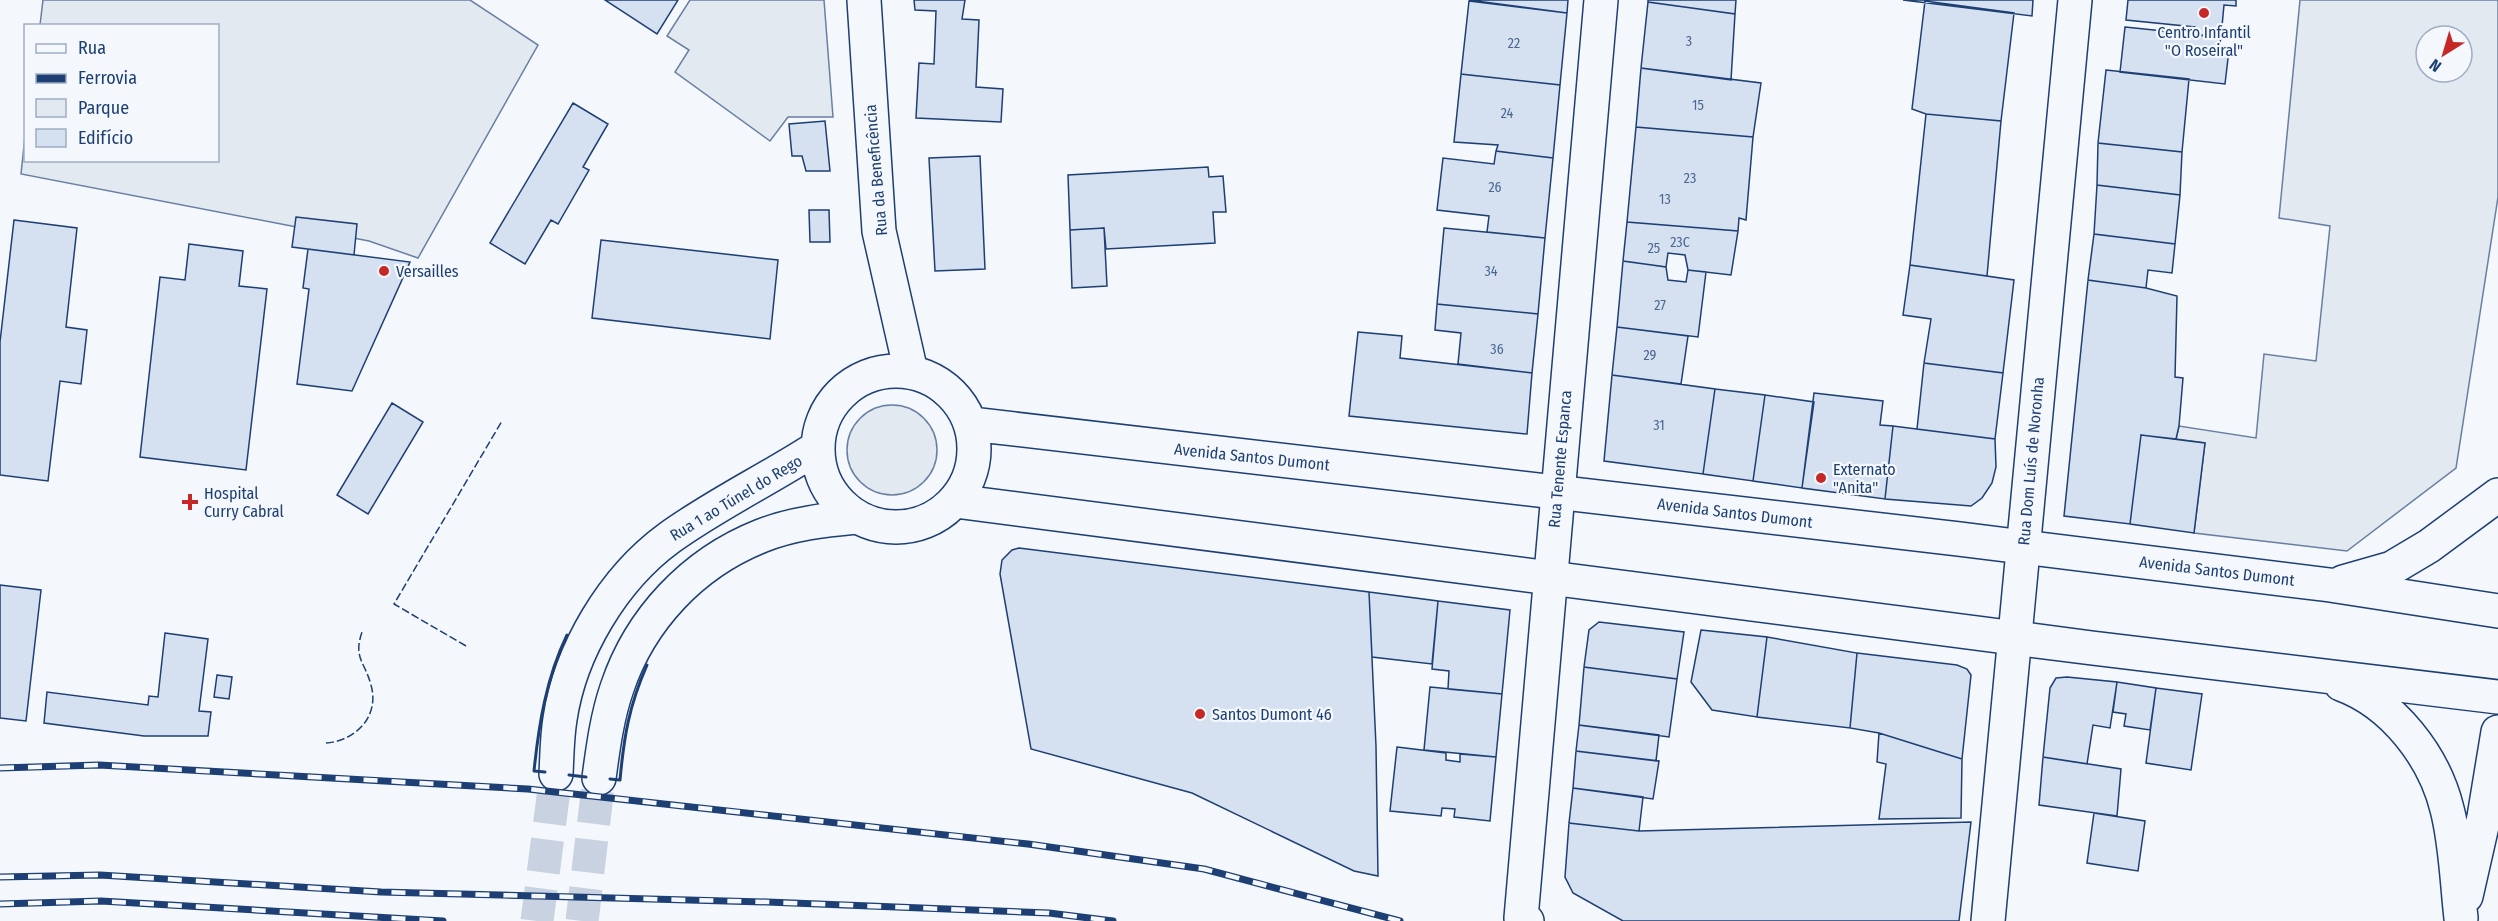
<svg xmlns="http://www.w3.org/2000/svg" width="2498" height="921" font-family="'Fira Sans Condensed',sans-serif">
	<rect width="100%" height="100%" fill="#f4f7fb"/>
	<!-- green -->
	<path fill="#e3e9f0" stroke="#687fa3" stroke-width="1.5" fill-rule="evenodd" d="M 43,0 L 470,0 L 538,45 L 418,258 L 369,241 L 21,174 L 25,136 L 26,160 L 218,160 L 218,26 L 40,25 Z
		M 690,0 L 824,0 L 833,117 L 788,117 L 770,141 L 675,72 L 689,50 L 667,36 Z
		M 2300,0 L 2498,0 L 2498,197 L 2456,468 L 2347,551 L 2194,533 L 2205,443 L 2176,439 L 2179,426 L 2256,438 L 2264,354 L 2316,361 L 2330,226 L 2279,218 ZM 2426,36 L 2462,36 L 2462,72 L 2426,72 Z
		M847 450a45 45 0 1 1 90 0a45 45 0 1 1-90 0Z"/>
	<!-- building -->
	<path fill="#d5e0f0" stroke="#1d3f73" stroke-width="1.5" d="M 605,0 L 678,0 L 657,34 Z
		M 914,0 L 965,0 L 962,19 L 979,20 L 976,87 L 1003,89 L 1001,122 L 916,118 L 919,63 L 934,64 L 936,11 L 915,10 Z
		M 1469,0 L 1568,0 L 1567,13 Z
		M 1648,0 L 1736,0 L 1735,14 L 1648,2 Z
		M 1903,0 L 2033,0 L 2032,16 Z
		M 2128,0 L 2236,0 L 2236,6 L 2224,5 L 2221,37 L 2194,35 L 2195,27 L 2126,20 Z
		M 1469,1 L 1567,13 L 1560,85 L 1461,74 Z
		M 1925,1 L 2014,13 L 2001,121 L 1926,114 L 1912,109 Z
		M 1648,2 L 1735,14 L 1731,80 L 1641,68 Z
		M 2125,27 L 2221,37 L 2219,49 L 2229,50 L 2225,84 L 2120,72 Z
		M 1641,68 L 1761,83 L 1753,137 L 1636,127 Z
		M 2106,70 L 2189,79 L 2182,152 L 2098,143 Z
		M 1461,74 L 1560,85 L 1553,158 L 1496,151 L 1498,145 L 1454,142 Z
		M 573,103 L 608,124 L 583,167 L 589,170 L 558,224 L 551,220 L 525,264 L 490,243 Z
		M 1926,114 L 2001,121 L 1987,276 L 1910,265 Z
		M 825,121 L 830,171 L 806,171 L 802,156 L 792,156 L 789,124 Z
		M 1636,127 L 1753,137 L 1746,220 L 1739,218 L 1738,231 L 1627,222 Z
		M 2098,143 L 2182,152 L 2180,195 L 2097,185 Z
		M 1496,151 L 1553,158 L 1545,238 L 1487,232 L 1489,216 L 1437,210 L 1443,158 L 1494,164 Z
		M 980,156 L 985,269 L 935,271 L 929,158 Z
		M 1208,167 L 1209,177 L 1223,176 L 1226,212 L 1213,212 L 1215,243 L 1106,249 L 1104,228 L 1070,230 L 1068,175 Z
		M 2097,185 L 2180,195 L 2175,244 L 2094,234 Z
		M 809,210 L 829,210 L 830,242 L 810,242 Z
		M 296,217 L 357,224 L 354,255 L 292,247 Z
		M 14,220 L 77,228 L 66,327 L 87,330 L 81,384 L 60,381 L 48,481 L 0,475 L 0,342 Z
		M 1627,222 L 1738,231 L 1731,275 L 1688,270 L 1685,255 L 1668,253 L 1666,267 L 1623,261 Z
		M 1104,228 L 1107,286 L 1072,288 L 1070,230 Z
		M 1444,228 L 1545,238 L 1538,314 L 1437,304 Z
		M 2094,234 L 2175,244 L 2172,273 L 2148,270 L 2146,288 L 2088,280 Z
		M 601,240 L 778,260 L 770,339 L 592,318 Z
		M 189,244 L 243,251 L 239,286 L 267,289 L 246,470 L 140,457 L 160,277 L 185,280 Z
		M 308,249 L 410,262 L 352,391 L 297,384 L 309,289 L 303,288 Z
		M 1623,261 L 1666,267 L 1668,280 L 1686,282 L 1688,270 L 1706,272 L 1698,337 L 1617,327 Z
		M 1910,265 L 2014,280 L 2003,373 L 1924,363 L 1931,319 L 1903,315 Z
		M 2088,280 L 2146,288 L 2177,296 L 2175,377 L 2183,378 L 2179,426 L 2176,439 L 2141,435 L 2130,524 L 2064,516 Z
		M 1437,304 L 1538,314 L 1532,373 L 1458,364 L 1461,333 L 1435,330 Z
		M 1617,327 L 1688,336 L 1681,384 L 1612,375 Z
		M 1358,332 L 1402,336 L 1400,358 L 1532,373 L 1527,434 L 1349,416 Z
		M 1924,363 L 2003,373 L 1995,439 L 1917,429 Z
		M 1612,375 L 1715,389 L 1703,474 L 1604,461 Z
		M 1715,389 L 1765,395 L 1753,481 L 1703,474 Z
		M 1814,393 L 1883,401 L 1880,425 L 1893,426 L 1885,499 L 1802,488 Z
		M 1765,395 L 1814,402 L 1802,488 L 1753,481 Z
		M 392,403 L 423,422 L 368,514 L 337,495 Z
		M 1893,426 L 1995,439 L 1996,467 L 1992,483 L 1982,498 L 1971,506 L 1885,499 Z
		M 2141,435 L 2205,443 L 2194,533 L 2130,524 Z
		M 1019,548 L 1369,592 L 1376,746 L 1378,876 L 1354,871 L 1192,793 L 1031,749 L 1000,574 L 1002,560 L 1012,550 Z
		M 0,585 L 41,590 L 26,721 L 0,718 Z
		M 1369,592 L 1438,601 L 1432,664 L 1372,657 Z
		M 1438,601 L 1510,610 L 1502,694 L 1448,689 L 1449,671 L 1432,669 Z
		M 1599,622 L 1684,632 L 1677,679 L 1584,667 L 1589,630 Z
		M 1701,630 L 1767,637 L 1757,717 L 1712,710 L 1691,682 Z
		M 165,633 L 208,639 L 199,711 L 211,712 L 208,736 L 144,736 L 44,723 L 47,692 L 148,705 L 149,696 L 158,697 Z
		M 1767,637 L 1857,653 L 1850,728 L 1757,717 Z
		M 1857,653 L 1957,665 L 1967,669 L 1971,675 L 1962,759 L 1879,733 L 1850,728 Z
		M 1584,667 L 1677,679 L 1669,737 L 1579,725 Z
		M 217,675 L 232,677 L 229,699 L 214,697 Z
		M 2067,677 L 2117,682 L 2110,728 L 2093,725 L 2087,764 L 2043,757 L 2050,688 L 2056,678 Z
		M 2117,682 L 2156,688 L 2150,730 L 2124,726 L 2126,714 L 2113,712 Z
		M 1430,687 L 1502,694 L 1496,757 L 1424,750 Z
		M 2156,688 L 2202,694 L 2191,770 L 2146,763 Z
		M 1579,725 L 1659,735 L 1656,761 L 1576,751 Z
		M 1879,733 L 1962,759 L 1961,818 L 1879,819 L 1886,764 L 1877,762 Z
		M 1397,747 L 1446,753 L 1446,760 L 1460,762 L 1460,754 L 1496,757 L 1490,821 L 1454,817 L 1455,809 L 1442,808 L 1441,816 L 1390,811 Z
		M 1576,751 L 1659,761 L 1653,799 L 1573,788 Z
		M 2043,757 L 2121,769 L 2117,816 L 2039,805 Z
		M 1573,788 L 1643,797 L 1639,831 L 1569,823 Z
		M 2094,813 L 2145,821 L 2138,871 L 2087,863 Z
		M 1971,822 L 1959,921 L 1623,921 L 1573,893 L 1565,877 L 1569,823 L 1639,831 Z"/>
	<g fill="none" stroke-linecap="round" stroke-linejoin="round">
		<!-- major-tunnel -->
		<path stroke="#c9d2e0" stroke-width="33" stroke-dasharray="33 16" stroke-linecap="butt" d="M 537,921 L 556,774
			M 582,921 L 599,778"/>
		<!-- minor casing -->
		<g stroke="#1d3f73" stroke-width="36">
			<path id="minor" d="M 864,0 L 879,231 L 911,372
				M 1527,921 L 1521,918 L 1601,0
				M 1988,921 L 2075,0"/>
		</g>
		<!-- major casing -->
		<g stroke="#1d3f73" stroke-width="36">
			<path id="major" d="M818 449a78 78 0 1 1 156 0a78 78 0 1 1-156 0Z
				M 971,424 L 1959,539 L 2330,585 L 2498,611
				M 955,501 L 2092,648 L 2498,697
				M 2343,582 L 2392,568 L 2429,546 L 2498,495
				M 2341,684 C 2393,703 2434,756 2447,809 C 2456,843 2457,884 2461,918
				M 556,774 C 557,755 557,737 560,719 C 570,651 613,579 669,538 C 716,504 769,479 818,447
				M 599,778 C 603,748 607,717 617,688 C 640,619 693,563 761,536 C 791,524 824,520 856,517
				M 2466,896 L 2484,817 L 2498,732"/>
		</g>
		<!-- minor -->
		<use href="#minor" stroke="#f4f7fb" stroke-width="33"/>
		<!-- major -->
		<use href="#major" stroke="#f4f7fb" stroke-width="33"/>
		<!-- rail casing -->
		<g stroke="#1d3f73" stroke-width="7">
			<path id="rail" d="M 0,768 L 99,765 L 528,789 L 1028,844 L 1204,869 L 1400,921
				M 0,877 L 100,875 L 381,892 L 767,902 L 1049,913 L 1113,921
				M 0,904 L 101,901 L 443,921"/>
		</g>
		<!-- rail -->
		<use href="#rail" stroke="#f4f7fb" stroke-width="4.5" stroke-dasharray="14" stroke-linecap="butt"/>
		<!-- fence -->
		<path stroke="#1d3f73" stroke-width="1.5" stroke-dasharray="8 3" stroke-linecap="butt" d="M 466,646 L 394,604 L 502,421
			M 326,743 C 355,741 380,717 371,685 C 365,662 353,658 362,632"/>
		<!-- wall -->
		<path stroke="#1d3f73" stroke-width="3" d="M 545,772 L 534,771 C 539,723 546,679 567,635
			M 569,775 L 586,777
			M 610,779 L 620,780 C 624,736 629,706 647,665"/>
	</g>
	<!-- markers -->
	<g fill="#c62828" stroke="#f4f7fb" stroke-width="2">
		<circle cx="2204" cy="13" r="6"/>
		<circle cx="384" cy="271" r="6"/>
		<circle cx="1821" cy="478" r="6"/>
		<path d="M187 493h6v6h6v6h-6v6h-6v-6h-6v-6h6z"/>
		<circle cx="1200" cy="714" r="6"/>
	</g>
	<g text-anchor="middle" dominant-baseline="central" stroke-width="4.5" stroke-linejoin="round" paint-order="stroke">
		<!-- number labels -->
		<g font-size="14" fill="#4b6792">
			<text x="1689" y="41">3</text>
			<text x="1514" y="43">22</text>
			<text x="1698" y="105">15</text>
			<text x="1507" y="113">24</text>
			<text x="1690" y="178">23</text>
			<text x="1495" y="187">26</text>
			<text x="1665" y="199">13</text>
			<text x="1680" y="242">23C</text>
			<text x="1654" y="248">25</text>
			<text x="1491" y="271">34</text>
			<text x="1660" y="305">27</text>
			<text x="1497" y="349">36</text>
			<text x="1650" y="355">29</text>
			<text x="1659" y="425">31</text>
		</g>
		<!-- poi labels -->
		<g font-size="16" fill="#1d3f73" stroke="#f4f7fb" text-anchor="start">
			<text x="2204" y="32" text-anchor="middle">Centro Infantil<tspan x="2204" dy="18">"O Roseiral"</tspan></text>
			<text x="396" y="271">Versailles</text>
			<text x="1833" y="469">Externato<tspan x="1833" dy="18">"Anita"</tspan></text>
			<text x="204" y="493">Hospital<tspan x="204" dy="18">Curry Cabral</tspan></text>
			<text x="1212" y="714">Santos Dumont 46</text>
		</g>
		<!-- street labels -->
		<g font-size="16" fill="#1d3f73" stroke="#f4f7fb">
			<text transform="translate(876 170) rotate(-95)">Rua da Beneficência</text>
			<text transform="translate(1252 457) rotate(6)">Avenida Santos Dumont</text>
			<text transform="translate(1560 459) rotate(-85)">Rua Tenente Espanca</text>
			<text transform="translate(2031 461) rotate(-85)">Rua Dom Luís de Noronha</text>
			<text transform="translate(736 498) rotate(-31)">Rua 1 ao Túnel do Rego</text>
			<text transform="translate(1735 513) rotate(7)">Avenida Santos Dumont</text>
			<text transform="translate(2217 571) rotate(7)">Avenida Santos Dumont</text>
		</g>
	</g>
	<!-- legend -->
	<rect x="24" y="24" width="195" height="138" fill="#f4f7fb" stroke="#9eadc5" stroke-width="1.5"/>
	<rect x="36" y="44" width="30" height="9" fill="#f4f7fb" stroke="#9eadc5" stroke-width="1.5"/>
	<text x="78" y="54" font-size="18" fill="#1d3f73">Rua</text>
	<rect x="36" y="74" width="30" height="9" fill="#1d3f73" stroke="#9eadc5" stroke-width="1.5"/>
	<text x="78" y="84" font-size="18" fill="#1d3f73">Ferrovia</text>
	<rect x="36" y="99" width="30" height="18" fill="#e3e9f0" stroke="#9eadc5" stroke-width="1.5"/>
	<text x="78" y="114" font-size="18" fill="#1d3f73">Parque</text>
	<rect x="36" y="129" width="30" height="18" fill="#d5e0f0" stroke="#9eadc5" stroke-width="1.5"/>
	<text x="78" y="144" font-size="18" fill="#1d3f73">Edifício</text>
	<!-- north arrow -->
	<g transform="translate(2444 54) rotate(217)"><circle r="28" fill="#f4f7fb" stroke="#9eadc5" stroke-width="1.5"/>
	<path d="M0-4.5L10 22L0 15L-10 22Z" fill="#c62828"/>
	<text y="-9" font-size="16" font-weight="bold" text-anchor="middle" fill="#1d3f73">N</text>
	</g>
</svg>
